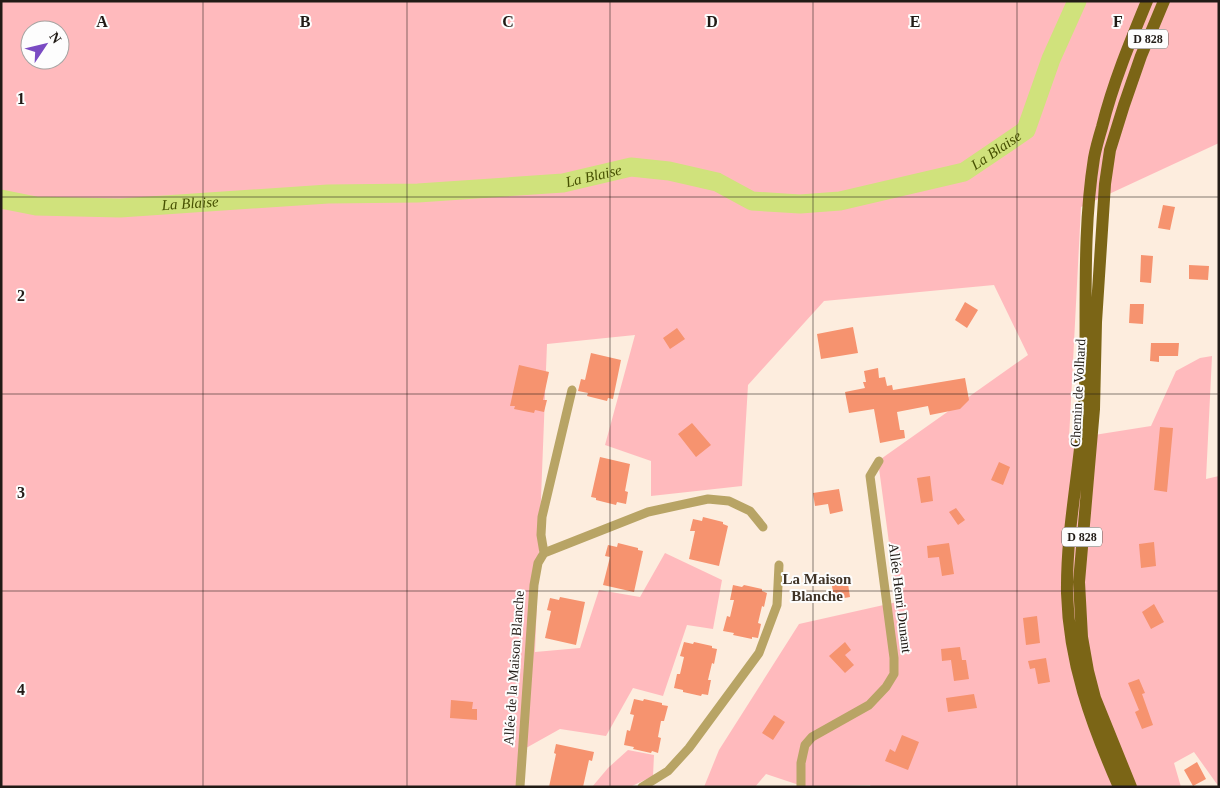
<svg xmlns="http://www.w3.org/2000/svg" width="1220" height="788" font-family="'Times New Roman',serif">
	<rect width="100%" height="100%" fill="#fdedde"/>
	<!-- green -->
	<path fill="#ffbabd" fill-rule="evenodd" d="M 1,1 L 1219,1 L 1219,143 L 1081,207 L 1069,439 L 1151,426 L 1176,371 L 1200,358 L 1212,356 L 1206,479 L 1219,476 L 1219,787 L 1194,752 L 1174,763 L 1181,787 L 871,787 L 870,785 L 805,787 L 766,774 L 755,787 L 704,787 L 719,750 L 799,624 L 897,602 L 878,461 L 1028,355 L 994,285 L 824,301 L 748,385 L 742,486 L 651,496 L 651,461 L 605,445 L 635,335 L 547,344 L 535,652 L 580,648 L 599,590 L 640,597 L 665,553 L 722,580 L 713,629 L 687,625 L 663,696 L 633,688 L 606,736 L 560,729 L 526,748 L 517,787 L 1,787 ZM 30,30 L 60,30 L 60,60 L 30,60 Z
		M 628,750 L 654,755 L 653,776 L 630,787 L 592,787 L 608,768 Z"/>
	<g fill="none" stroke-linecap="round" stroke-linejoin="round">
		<!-- river -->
		<path stroke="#d0e27c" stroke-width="19" id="s1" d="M 1,199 L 36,206 L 120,208 L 328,194 L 418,193 L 563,183 L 631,167 L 669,171 L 717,182 L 752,201 L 800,204 L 840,201 L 964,172 L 1026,130 L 1051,59 L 1077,1"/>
	</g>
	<!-- building -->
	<path fill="#f6936f" d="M 1163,205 L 1175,207 L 1170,230 L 1158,228 Z
		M 1141,255 L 1153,256 L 1151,283 L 1140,282 Z
		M 1189,265 L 1209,266 L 1208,280 L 1189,279 Z
		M 965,302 L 978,310 L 967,328 L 955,320 Z
		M 1130,304 L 1144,304 L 1143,324 L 1129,323 Z
		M 853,327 L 858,353 L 821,359 L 817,334 Z
		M 677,328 L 685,339 L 670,349 L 663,338 Z
		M 1151,343 L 1179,343 L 1178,356 L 1159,356 L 1159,362 L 1150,361 Z
		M 591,353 L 621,360 L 613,399 L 608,398 L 607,401 L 587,396 L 588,393 L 578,391 L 581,379 L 585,380 Z
		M 519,365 L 549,372 L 543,400 L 547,400 L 544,412 L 535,410 L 534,413 L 514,409 L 515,406 L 510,406 Z
		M 878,368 L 879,378 L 885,377 L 887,386 L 892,385 L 893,390 L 965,378 L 969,400 L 960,409 L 930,415 L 928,406 L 897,412 L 900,430 L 904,430 L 905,438 L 880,443 L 874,409 L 849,413 L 845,392 L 865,388 L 863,382 L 866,382 L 864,371 Z
		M 692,423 L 711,445 L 696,457 L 678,434 Z
		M 1160,427 L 1173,428 L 1167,492 L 1154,490 Z
		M 600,457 L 630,464 L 625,491 L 628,492 L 626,504 L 617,502 L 616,505 L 596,500 L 596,498 L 591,497 Z
		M 999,462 L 1010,467 L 1003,485 L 991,480 Z
		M 930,476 L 933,501 L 921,503 L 917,478 Z
		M 839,489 L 843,511 L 830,514 L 828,504 L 815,506 L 813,493 Z
		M 956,508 L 965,520 L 958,525 L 949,512 Z
		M 703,517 L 723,522 L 723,524 L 728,526 L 719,566 L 689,559 L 695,531 L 690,531 L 693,519 L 702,521 Z
		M 1154,542 L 1156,566 L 1141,568 L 1139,544 Z
		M 618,543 L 638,548 L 638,550 L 643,551 L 634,592 L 603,585 L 610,557 L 605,556 L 608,545 L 617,547 Z
		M 949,543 L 954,574 L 942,576 L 939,557 L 928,558 L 927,546 Z
		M 847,577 L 850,597 L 834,600 L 831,579 Z
		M 733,585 L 742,587 L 744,585 L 762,589 L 762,591 L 767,593 L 764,607 L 762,606 L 758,623 L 761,624 L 758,638 L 752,637 L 752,639 L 733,635 L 734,633 L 723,631 L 727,616 L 730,617 L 734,600 L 730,600 Z
		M 560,597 L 585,602 L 576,645 L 545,638 L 551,611 L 547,610 L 550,598 L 559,600 Z
		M 1154,604 L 1164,622 L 1151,629 L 1142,612 Z
		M 1037,616 L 1040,643 L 1026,645 L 1023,618 Z
		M 684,642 L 693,644 L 694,642 L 712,646 L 712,648 L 717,649 L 714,664 L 712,663 L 708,680 L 711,680 L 708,695 L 702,694 L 701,696 L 683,692 L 683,690 L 674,688 L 677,674 L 680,674 L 684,657 L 680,656 Z
		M 845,642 L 851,650 L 845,655 L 854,665 L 845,673 L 829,656 Z
		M 960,647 L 962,660 L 966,660 L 969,679 L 954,681 L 951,660 L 942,661 L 941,649 Z
		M 1046,658 L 1050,682 L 1038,684 L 1035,668 L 1030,669 L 1028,661 Z
		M 1139,679 L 1145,693 L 1142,694 L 1153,725 L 1142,729 L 1135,712 L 1139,710 L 1128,683 Z
		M 974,694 L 977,708 L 948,712 L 946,698 Z
		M 634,699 L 643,701 L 644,699 L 662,703 L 662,705 L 668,706 L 664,721 L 661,721 L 658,737 L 661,738 L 658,753 L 652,751 L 651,753 L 633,749 L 634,747 L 624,745 L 627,730 L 630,731 L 634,715 L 630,714 Z
		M 451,700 L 473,702 L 472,709 L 477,709 L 477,720 L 450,718 Z
		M 774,715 L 785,722 L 773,740 L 762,733 Z
		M 902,735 L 919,742 L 908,770 L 885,761 L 890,749 L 895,752 Z
		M 556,744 L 594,752 L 592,761 L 589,760 L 583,787 L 549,787 L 556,754 L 554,753 Z
		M 1197,762 L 1206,779 L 1193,786 L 1184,770 Z"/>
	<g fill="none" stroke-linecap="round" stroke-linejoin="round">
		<!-- minor -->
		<path stroke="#b8a465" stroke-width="9" d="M 544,553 L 648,512 L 708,499 L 729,501 L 750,511 L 763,527
			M 544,553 L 541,535 L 542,517 L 572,390
			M 520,787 L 534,585 L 538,563 L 544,553
			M 642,787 L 668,771 L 689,748 L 759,653 L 777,605 L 779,565
			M 801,787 L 801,763 L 805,745 L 812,737 L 869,705 L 886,687 L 894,674 L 894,658 L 870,476 L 879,461"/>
		<!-- primary -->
		<path stroke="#7b6516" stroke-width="12" d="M 1119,787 C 1091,723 1069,663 1067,593 C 1066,524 1083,456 1085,388 C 1087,311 1082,234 1094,158 C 1096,147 1099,137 1102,127 C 1113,83 1130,42 1147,1
			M 1131,787 L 1095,698 L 1088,671 L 1082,637 L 1079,582 L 1094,409 L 1096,322 L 1105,184 L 1110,150 L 1124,105 L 1141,56 L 1164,1"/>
	</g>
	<!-- grid -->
	<path fill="none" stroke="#211b16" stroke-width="1" stroke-opacity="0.55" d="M 203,1 L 203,787M 407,1 L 407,787M 610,1 L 610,787M 813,1 L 813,787M 1017,1 L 1017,787M 1,197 L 1219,197M 1,394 L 1219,394M 1,591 L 1219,591"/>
	<g text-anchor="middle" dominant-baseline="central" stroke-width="4" stroke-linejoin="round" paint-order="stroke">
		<!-- shield labels -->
		<g fill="#fdfdfd" stroke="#635f5b" stroke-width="1">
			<rect x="1128" y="29.5" width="40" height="19" rx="4"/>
			<rect x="1062" y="527.5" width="40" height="19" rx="4"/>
		</g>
		<g font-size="12" font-weight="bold" fill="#211b16">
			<text x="1148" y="39">D 828</text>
			<text x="1082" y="537">D 828</text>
		</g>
		<!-- street labels -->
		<g font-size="14" fill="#211b16" stroke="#fdfdfd">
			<text transform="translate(1078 393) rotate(-87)">Chemin de Volhard</text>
			<text transform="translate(900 598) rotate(83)">Allée Henri Dunant</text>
			<text transform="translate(514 668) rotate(-86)">Allée de la Maison Blanche</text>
		</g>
		<!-- water labels -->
		<g font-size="15" font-style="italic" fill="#465000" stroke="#fdfdfd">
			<text stroke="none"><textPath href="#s1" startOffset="1015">La Blaise</textPath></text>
			<text stroke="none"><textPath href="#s1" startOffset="595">La Blaise</textPath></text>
			<text stroke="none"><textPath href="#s1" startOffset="190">La Blaise</textPath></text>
		</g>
		<!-- neighbourhood labels -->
		<g font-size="15" font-weight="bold" fill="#3f3327" stroke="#fdfdfd">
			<text x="817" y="579">La Maison<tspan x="817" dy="17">Blanche</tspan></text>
		</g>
	</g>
	<g font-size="16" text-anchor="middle" font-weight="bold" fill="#211b16" stroke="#fdfdfd" stroke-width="4" stroke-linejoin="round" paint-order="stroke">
		<text x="102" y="27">A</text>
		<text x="305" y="27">B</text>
		<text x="508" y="27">C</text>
		<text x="712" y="27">D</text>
		<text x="915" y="27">E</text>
		<text x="1118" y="27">F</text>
		<text x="21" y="104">1</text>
		<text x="21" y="301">2</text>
		<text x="21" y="498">3</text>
		<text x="21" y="695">4</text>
	</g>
	<!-- border -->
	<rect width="1220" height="788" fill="none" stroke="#211b16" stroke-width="5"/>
	<!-- north arrow -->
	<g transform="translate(45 45) rotate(55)"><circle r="24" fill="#fdfdfd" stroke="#a5a3a1"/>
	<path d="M0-4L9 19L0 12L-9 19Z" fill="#7a4bc3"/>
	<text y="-8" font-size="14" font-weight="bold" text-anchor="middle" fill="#211b16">N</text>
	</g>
</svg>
